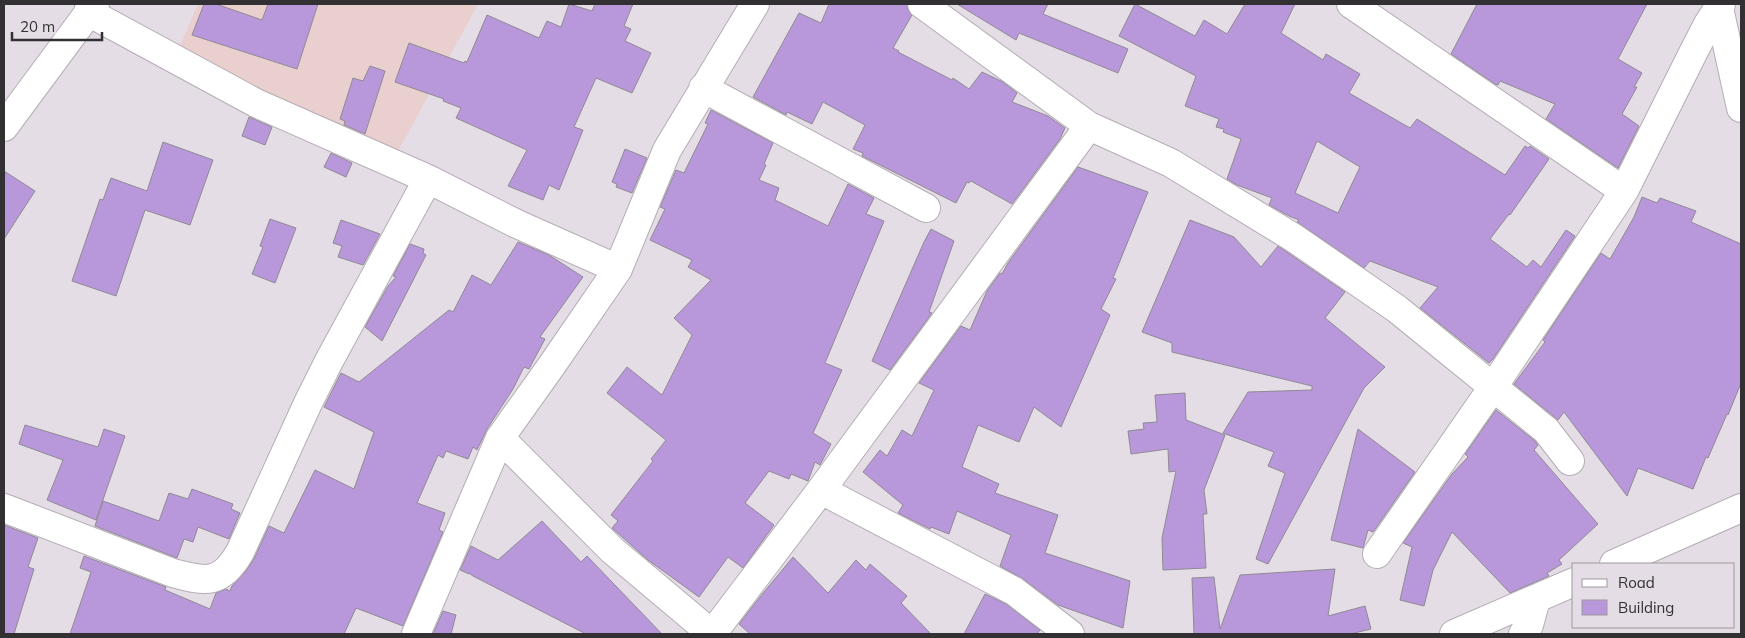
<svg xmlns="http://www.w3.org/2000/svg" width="1745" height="638" font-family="Mulish,sans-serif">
	<rect width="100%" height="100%" fill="#e5dde5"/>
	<!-- medical -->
	<path fill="#e9cfcd" d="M 198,4 L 478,4 L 395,157 L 176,55 Z"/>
	<!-- building -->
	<path fill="#b898da" stroke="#8f8a94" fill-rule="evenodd" d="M 204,4 L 216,4 L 262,20 L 268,4 L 318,4 L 297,69 L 192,35 Z
		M 569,4 L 592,11 L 595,4 L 633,4 L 624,26 L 631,29 L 625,41 L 651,53 L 632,93 L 596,78 L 574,127 L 583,130 L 559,190 L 549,185 L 543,200 L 508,186 L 527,150 L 456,118 L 461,108 L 443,101 L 444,99 L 395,82 L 409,43 L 464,63 L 465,61 L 467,62 L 487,15 L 539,38 L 547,21 L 561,27 Z
		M 829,4 L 907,4 L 908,10 L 912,15 L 893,48 L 899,51 L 898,52 L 952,80 L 953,78 L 969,89 L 982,72 L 1003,82 L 1017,93 L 1012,102 L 1048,116 L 1065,128 L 1060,139 L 1012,204 L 971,181 L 969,183 L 967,182 L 956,203 L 862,156 L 863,153 L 853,149 L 865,125 L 823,102 L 812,124 L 787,112 L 786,115 L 753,97 L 799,13 L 821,23 Z
		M 957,4 L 1048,4 L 1043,14 L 1128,49 L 1118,73 L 1019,33 L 1016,40 Z
		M 1135,4 L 1195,36 L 1204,20 L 1227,34 L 1245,4 L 1295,4 L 1281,33 L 1320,58 L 1323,60 L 1326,54 L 1360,74 L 1349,93 L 1410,128 L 1417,119 L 1505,175 L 1525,146 L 1528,148 L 1530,146 L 1549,159 L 1510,215 L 1509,214 L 1490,239 L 1527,267 L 1533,260 L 1541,267 L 1566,230 L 1575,236 L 1493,359 L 1489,363 L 1420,308 L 1438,287 L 1370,261 L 1364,268 L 1297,222 L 1299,220 L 1289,216 L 1269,205 L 1272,198 L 1237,185 L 1227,179 L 1241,139 L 1223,132 L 1224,129 L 1216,127 L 1219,119 L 1185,106 L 1196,76 L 1119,36 ZM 1317,141 L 1360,167 L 1338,213 L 1295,193 Z
		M 1477,4 L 1647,4 L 1618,59 L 1642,73 L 1634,87 L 1637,87 L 1622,114 L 1639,126 L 1618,168 L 1546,119 L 1555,104 L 1500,81 L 1498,85 L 1495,84 L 1451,54 Z
		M 370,66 L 385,71 L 365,134 L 344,125 L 345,121 L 340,119 L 353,78 L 363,81 Z
		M 711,110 L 773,143 L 764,164 L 766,165 L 759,180 L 779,188 L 775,200 L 828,226 L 848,184 L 874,198 L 866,214 L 884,221 L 825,363 L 842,370 L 813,433 L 831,444 L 820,465 L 815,462 L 808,481 L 791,474 L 789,479 L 769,471 L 745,503 L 774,525 L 743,568 L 728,557 L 699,597 L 648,560 L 612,528 L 618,521 L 611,515 L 653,461 L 651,459 L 666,440 L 607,393 L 627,367 L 662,395 L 692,335 L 674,318 L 711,280 L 688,267 L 692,260 L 650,240 L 665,209 L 660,207 L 676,170 L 684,173 L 708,124 L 705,123 Z
		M 249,117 L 272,127 L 265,145 L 242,136 Z
		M 163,142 L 213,160 L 190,225 L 145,210 L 116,296 L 72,281 L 100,199 L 103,200 L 111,178 L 147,191 Z
		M 625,149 L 647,158 L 632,193 L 616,187 L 617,184 L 612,182 Z
		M 331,153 L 352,163 L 346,177 L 324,167 Z
		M 1078,167 L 1148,192 L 1113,278 L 1116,279 L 1101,309 L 1110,315 L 1061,427 L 1034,407 L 1019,442 L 978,425 L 962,467 L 999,484 L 995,493 L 1058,515 L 1045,553 L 1130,581 L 1123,628 L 1058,605 L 1023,579 L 1000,566 L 1011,535 L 957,511 L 949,534 L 931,527 L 930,529 L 898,513 L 903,505 L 863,472 L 880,450 L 887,456 L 902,430 L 912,436 L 934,390 L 919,383 L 961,326 L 970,330 L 987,291 L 1000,273 L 1002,274 L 1008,263 Z
		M 4,171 L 35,191 L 4,239 Z
		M 1642,197 L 1657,203 L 1660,198 L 1696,211 L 1691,222 L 1741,244 L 1741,383 L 1728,415 L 1727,414 L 1708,458 L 1706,457 L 1693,489 L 1638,468 L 1627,496 L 1564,412 L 1558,420 L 1514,384 L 1545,342 L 1543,340 L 1601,253 L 1610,259 L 1634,217 Z
		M 270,219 L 296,228 L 275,283 L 252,274 L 263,247 L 260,246 Z
		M 341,220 L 380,234 L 363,265 L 338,257 L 342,246 L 333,243 Z
		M 1190,220 L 1234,237 L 1261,267 L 1278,246 L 1345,292 L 1325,318 L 1385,367 L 1364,388 L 1268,564 L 1256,559 L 1285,473 L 1268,466 L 1274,452 L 1223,433 L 1248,392 L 1312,390 L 1312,386 L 1172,352 L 1172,343 L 1142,332 Z
		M 931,229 L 954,241 L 929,312 L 932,313 L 890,370 L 872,361 L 924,242 Z
		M 518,242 L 549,255 L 583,277 L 540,337 L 545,339 L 529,369 L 524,367 L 513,389 L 487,429 L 477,450 L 473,447 L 468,459 L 446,451 L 443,458 L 438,455 L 417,503 L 445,513 L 439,530 L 443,532 L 403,626 L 356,608 L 344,634 L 70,634 L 91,572 L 80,568 L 84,556 L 166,587 L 165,590 L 210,609 L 216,593 L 226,589 L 230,591 L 232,586 L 246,571 L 254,559 L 269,526 L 284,533 L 315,470 L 354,489 L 374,432 L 324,407 L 341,373 L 359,382 L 449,310 L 453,312 L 472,275 L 491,285 Z
		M 410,244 L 424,249 L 423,253 L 426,255 L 382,341 L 365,327 L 388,286 L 396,277 L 393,276 Z
		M 1185,393 L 1186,420 L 1225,435 L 1204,490 L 1207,514 L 1203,514 L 1206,568 L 1163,570 L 1162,538 L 1176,471 L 1169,472 L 1168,449 L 1131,454 L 1128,431 L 1144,429 L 1143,423 L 1157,422 L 1155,395 Z
		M 1496,410 L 1535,441 L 1538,445 L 1534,450 L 1598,524 L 1559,560 L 1562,564 L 1547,573 L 1549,576 L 1510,593 L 1452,532 L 1433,570 L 1424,606 L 1400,600 L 1412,547 L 1403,543 L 1452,474 L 1468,457 L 1465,454 Z
		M 25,425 L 98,447 L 104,429 L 125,436 L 96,520 L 47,500 L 63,460 L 19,444 Z
		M 1358,429 L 1415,472 L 1373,532 L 1368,530 L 1363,548 L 1331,540 Z
		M 192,489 L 233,504 L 231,509 L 240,513 L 229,539 L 198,527 L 193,542 L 184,539 L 177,558 L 95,526 L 103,501 L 159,521 L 169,493 L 188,499 Z
		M 542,521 L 581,562 L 587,556 L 662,634 L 586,634 L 473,576 L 469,573 L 469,574 L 460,570 L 471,546 L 498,560 Z
		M 4,525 L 38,538 L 28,567 L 34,569 L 14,634 L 4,634 Z
		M 793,557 L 828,593 L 856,560 L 866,570 L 870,564 L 907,596 L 901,603 L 931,634 L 750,634 L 739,624 L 764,592 Z
		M 1335,569 L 1328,616 L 1365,606 L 1371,629 L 1350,634 L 1194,634 L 1192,578 L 1214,577 L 1220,629 L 1240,575 Z
		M 985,594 L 1006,604 L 1040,630 L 1037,634 L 964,634 Z
		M 443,611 L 456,615 L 451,634 L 433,634 Z"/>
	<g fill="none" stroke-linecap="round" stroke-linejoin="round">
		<!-- minor casing -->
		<g stroke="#b5adb6" stroke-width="30">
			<path id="minor" d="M 922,4 L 1089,126 L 1171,163 L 1294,238 L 1397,309 L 1546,430 L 1570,461
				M 1351,4 L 1624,191
				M 1719,8 L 1741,108
				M 88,12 L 256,103 L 428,179 L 517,224 L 618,269
				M 703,88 L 926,208
				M 4,127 L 95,4
				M 500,438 L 612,550 L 712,634
				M 821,490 L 1014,591 L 1070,634
				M 4,508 L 173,573 C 206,582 221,585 240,552 L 308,403 L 329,361 L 428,179
				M 1377,554 L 1493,387 L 1624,191 L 1693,53 L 1708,24 L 1721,4
				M 1614,564 L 1741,508
				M 416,634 L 500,438 L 552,365 L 618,269 L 667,150 L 755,4
				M 712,634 L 821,490 L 1089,126
				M 1454,634 L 1574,582
				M 1523,634 L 1529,625 L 1536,599"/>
		</g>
		<!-- minor -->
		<use href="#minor" stroke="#fff" stroke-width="28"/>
	</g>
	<!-- border -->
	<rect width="1745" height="638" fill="none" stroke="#333034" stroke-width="10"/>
	<!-- legend -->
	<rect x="1572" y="563" width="162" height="65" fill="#e5dde5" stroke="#9e989e"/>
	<rect x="1582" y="579" width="25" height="8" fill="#ffffff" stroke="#9e989e"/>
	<text x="1618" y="588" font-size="15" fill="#333034">Road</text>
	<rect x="1582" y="600" width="25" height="15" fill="#b898da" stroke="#9e989e"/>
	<text x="1618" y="613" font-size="15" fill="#333034">Building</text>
	<!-- scale -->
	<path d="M12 32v8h90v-8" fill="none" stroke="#333034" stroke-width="2.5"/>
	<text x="20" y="32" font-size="15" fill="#333034" stroke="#e5dde5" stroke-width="4" paint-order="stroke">20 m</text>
</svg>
